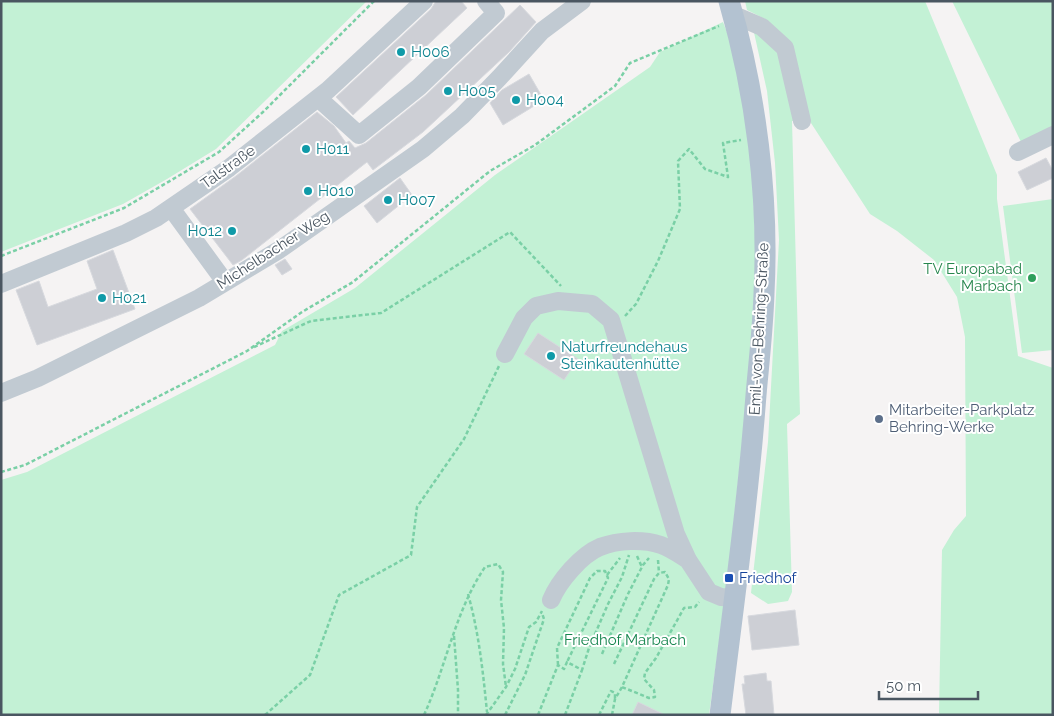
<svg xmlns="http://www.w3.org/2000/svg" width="1054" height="716" font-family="Raleway,sans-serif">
	<rect width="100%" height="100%" fill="#f5f3f3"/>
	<!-- green -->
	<path fill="#c3f1d5" d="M 1,1 L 367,1 L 216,149 L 167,179 L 123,204 L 1,252 Z
		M 745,1 L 925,1 L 997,175 L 997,199 L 1018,356 L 1053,368 L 1053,715 L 941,715 L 939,713 L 942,550 L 954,530 L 966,516 L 965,337 L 957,297 L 934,260 L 897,231 L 870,214 L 811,123 L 797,72 L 765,19 L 747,10 Z
		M 952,1 L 1053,1 L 1053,127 L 1021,142 Z
		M 723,22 L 735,53 L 750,132 L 758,294 L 727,585 L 709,715 L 1,715 L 1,480 L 27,472 L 275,345 L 282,331 L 355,288 L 495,175 L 650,67 L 660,52 Z
		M 753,28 L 782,50 L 797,121 L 792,121 L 800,414 L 787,424 L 792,592 L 788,601 L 768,604 L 751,593 L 768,442 L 779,240 L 775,163 L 767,91 Z
		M 1053,199 L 1053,350 L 1022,353 L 1003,206 Z"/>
	<!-- building -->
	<path fill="#cdcfd5" stroke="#d7d9de" d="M 436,1 L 461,1 L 467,8 L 353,115 L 336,97 L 431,9 Z
		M 520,5 L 536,22 L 509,52 L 423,132 L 373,170 L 367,162 L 242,260 L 233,265 L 190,209 L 236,176 L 317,112 L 334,126 L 346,143 L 349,141 L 355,148 L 366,143 L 426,95 Z
		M 529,74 L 544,100 L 503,125 L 490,103 L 502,90 Z
		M 1046,158 L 1053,171 L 1053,178 L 1027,190 L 1018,172 Z
		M 400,178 L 412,195 L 377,223 L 364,206 Z
		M 113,250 L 135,309 L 37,345 L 16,290 L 39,281 L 48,307 L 97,289 L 87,261 Z
		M 285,259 L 292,269 L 282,275 L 275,265 Z
		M 538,333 L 578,359 L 564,380 L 524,354 Z
		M 795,610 L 799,645 L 752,650 L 748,616 Z
		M 766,673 L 767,681 L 771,681 L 774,715 L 746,715 L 742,684 L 745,684 L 744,676 Z
		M 638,702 L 665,715 L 632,715 Z"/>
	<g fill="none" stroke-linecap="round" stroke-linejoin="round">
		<!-- path -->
		<path stroke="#7ad0a6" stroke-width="2.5" stroke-dasharray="4 2.5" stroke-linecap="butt" d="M 1,256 L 124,208 L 219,152 L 263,112 L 374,1
			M 625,316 L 636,304 L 658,261 L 680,209 L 678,161 L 689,149 L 705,169 L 728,177 L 723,143 L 741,140
			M 254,347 L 311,321 L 381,313 L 510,232 L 561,286
			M 1,472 L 25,465 L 247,351 L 302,312 L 353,282 L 490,171 L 535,145 L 615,86 L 630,63 L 719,26
			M 637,556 L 641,565 L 643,565
			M 658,560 L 659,573
			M 607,575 L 620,558
			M 468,594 C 479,633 483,672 487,712
			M 454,636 L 458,690 L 458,715
			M 602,654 L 628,594 L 643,565 L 649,558
			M 614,664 L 654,579 L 659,573 L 665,572 L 669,579 L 668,585 L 622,687 L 649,698 L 655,697 L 654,690 L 644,679 L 645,673 L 656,658 L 684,608 L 695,607 L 699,602
			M 558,665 L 557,648 L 590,578 L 597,571 L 605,571 L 608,578 L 567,662
			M 265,715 L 310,675 L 339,595 L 411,555 L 417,507 L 464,439 L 499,366
			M 424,715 C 446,667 455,611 485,567 L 498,564 L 503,572 L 501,600 L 504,628 L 503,664 L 506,687
			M 486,715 L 506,687 L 515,669 L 529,627 L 536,622 L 542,611
			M 505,715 L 525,675 L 544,619 L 542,613
			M 538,715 L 558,665 L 564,669 L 567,662 L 582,670 L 589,648 L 608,604 L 622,577 L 629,555
			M 565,715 L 582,670
			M 599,715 L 611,691 L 615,693 L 615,699
			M 612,715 L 615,699 L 622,687"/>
		<!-- minor -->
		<path stroke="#c1cad2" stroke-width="18" d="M 734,15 L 762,27 L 785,48 L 802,121
			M 318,98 L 359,135 L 419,87 L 496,13 L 486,1
			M 1018,152 L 1053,135
			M 171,208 L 225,282
			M 1,284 L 126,233 L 156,218 L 229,168 L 328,90 L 424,1
			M 505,354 L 524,318 L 536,306 L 558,301 L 592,304 L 611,320 L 676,534 L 688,560 L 709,592 L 721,597 L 735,598
			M 1,393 L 38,378 L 199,298 L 279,250 L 423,149 L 462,116 L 499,78 L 542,31 L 582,1
			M 551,600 C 559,581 581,555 600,547 C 618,540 643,539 661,545 C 670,548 680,555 688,560"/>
		<!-- major -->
		<path stroke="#b3c2d1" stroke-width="21" d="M 720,715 C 733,608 748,502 756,395 C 759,361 763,327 764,293 C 769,197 756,93 729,1"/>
	</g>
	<!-- markers -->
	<g fill="#0f9aa8" stroke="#fff" stroke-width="2">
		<circle cx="401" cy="52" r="5"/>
		<circle cx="448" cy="91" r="5"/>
		<circle cx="516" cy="100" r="5"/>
		<circle cx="306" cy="149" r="5"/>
		<circle cx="308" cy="191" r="5"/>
		<circle cx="388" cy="200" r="5"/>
		<circle cx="232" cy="231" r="5"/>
		<circle cx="102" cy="298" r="5"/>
		<circle cx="551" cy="356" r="5"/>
	</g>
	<circle fill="#2e9e5b" stroke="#fff" stroke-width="2" cx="1032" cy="278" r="5"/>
	<circle fill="#5c6f8a" stroke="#fff" stroke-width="2" cx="879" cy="419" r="5"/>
	<rect fill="#1a4fb4" stroke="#fff" stroke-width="2" x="724" y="573" width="10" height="10" rx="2.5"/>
	<g text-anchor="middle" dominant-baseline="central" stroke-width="4" stroke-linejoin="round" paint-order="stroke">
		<!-- culture labels -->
		<g font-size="15" fill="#0d838f" stroke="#fff" text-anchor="start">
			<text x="411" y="52">H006</text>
			<text x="458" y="91">H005</text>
			<text x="526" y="100">H004</text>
			<text x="316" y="149">H011</text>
			<text x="318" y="191">H010</text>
			<text x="398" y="200">H007</text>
			<text x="222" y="231" text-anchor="end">H012</text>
			<text x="112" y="298">H021</text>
			<text x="561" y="347">Naturfreundehaus<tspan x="561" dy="17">Steinkautenhütte</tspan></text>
		</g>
		<!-- street labels -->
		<g font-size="15" fill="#4a5661" stroke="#fff">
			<text transform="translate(228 167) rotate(-36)">Talstraße</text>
			<text transform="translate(273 250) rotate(-33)">Michelbacher Weg</text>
			<text transform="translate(759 329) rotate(-87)">Emil-von-Behring-Straße</text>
		</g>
		<!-- leisure labels -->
		<g font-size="15" fill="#27864d" stroke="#fff" text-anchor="end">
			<text x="1022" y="269">TV Europabad<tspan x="1022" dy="17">Marbach</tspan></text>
		</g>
		<!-- service labels -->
		<g font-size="15" fill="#4e5e75" stroke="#fff" text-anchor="start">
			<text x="889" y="410">Mitarbeiter-Parkplatz<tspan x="889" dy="17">Behring-Werke</tspan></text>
		</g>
		<!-- transit labels -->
		<g font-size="15" fill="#164399" stroke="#fff" text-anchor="start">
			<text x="739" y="578">Friedhof</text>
		</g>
		<!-- park labels -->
		<g font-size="15" fill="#17864f" stroke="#fff">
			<text x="625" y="640">Friedhof Marbach</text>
		</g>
	</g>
	<!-- border -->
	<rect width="1054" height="716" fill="none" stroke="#4a5661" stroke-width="5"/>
	<!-- scale -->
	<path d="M879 691v8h99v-8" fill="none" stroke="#4a5661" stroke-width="2.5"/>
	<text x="886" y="691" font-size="15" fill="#4a5661" stroke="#ffffff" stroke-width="4" paint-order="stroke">50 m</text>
</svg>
